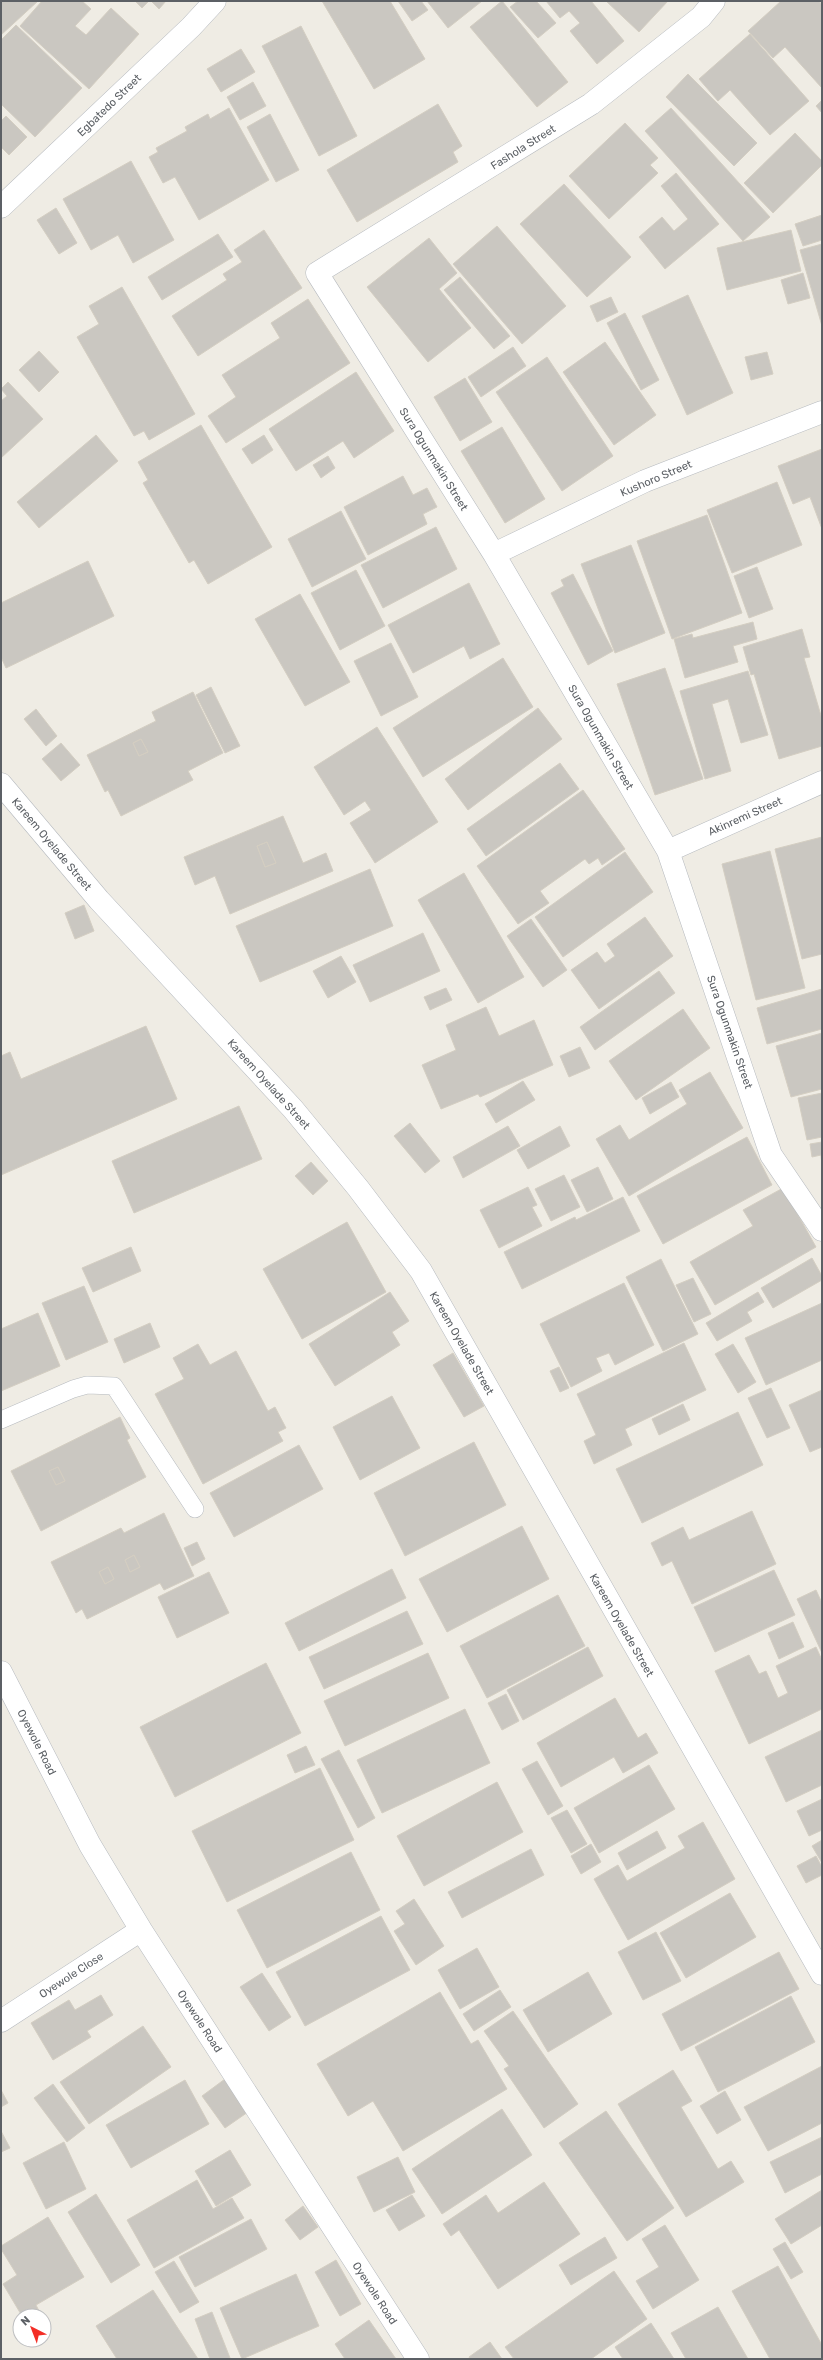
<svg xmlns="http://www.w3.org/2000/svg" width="823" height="2360" font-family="Rubik,sans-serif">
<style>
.building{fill:#cac7c1;stroke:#d4cec2;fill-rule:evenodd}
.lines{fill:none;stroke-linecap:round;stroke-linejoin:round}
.lane-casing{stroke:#b6babf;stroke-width:18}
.street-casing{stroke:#b6babf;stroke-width:23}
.lane{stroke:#fff;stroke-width:17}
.street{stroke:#fff;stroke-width:22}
.labels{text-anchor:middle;stroke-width:3;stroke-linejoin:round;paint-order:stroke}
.street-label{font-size:11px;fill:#5c6065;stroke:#fff}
</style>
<rect width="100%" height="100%" fill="#efece4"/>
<path class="building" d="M 1,1 L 38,1 L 1,35 Z
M 42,1 L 82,1 L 91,9 L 75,26 L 86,35 L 111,8 L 139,34 L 89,89 L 20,26 Z
M 135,1 L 149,1 L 142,8 Z
M 151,1 L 166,1 L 159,9 Z
M 322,1 L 390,1 L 425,59 L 374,89 Z
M 398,1 L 421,1 L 428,10 L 412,21 Z
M 427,1 L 482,1 L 448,28 Z
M 502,1 L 568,82 L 537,107 L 470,27 Z
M 518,1 L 536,1 L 556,23 L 538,38 L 510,7 Z
M 546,1 L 591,1 L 624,41 L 597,64 L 570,31 L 580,23 L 569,11 L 560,18 Z
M 606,1 L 668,1 L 639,32 Z
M 781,1 L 819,1 L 822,5 L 821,87 L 785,47 L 773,58 L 748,31 Z
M 16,25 L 82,88 L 35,137 L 1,104 L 1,40 Z
M 301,26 L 357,136 L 319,156 L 262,46 Z
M 750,34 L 809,101 L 770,135 L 730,90 L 718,101 L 699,79 Z
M 241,49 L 255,72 L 221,92 L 207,69 Z
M 688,74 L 757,143 L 734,166 L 666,97 Z
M 253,82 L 266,106 L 240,120 L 227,97 Z
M 822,100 L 822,113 L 816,106 Z
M 438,104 L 462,146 L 453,152 L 458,162 L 357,222 L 327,170 Z
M 229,108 L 269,180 L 199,220 L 175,177 L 163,183 L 149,157 L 158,152 L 156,148 L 187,131 L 185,127 L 208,114 L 210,119 Z
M 671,108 L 770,217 L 743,241 L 645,131 Z
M 270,114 L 299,170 L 276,182 L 247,127 Z
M 6,116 L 27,137 L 9,155 L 1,147 L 1,121 Z
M 625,123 L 658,158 L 650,165 L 658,173 L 609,219 L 569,176 Z
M 795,133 L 822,161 L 822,165 L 773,213 L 744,183 Z
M 131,161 L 174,240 L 133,263 L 118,235 L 91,250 L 63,199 Z
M 676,173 L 719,224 L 665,269 L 639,237 L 662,217 L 674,231 L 688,219 L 661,186 Z
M 564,184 L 631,257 L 587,297 L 520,224 Z
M 56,208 L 77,243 L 59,254 L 37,220 Z
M 822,215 L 822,240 L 803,246 L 795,224 Z
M 497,226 L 566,306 L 522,344 L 453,264 Z
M 264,230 L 302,288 L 198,356 L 172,316 L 227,280 L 223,274 L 242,262 L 234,250 Z
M 791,230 L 801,271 L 727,290 L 717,248 Z
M 218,234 L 233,257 L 162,300 L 148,277 Z
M 429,238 L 457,273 L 439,289 L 471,328 L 428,362 L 367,287 Z
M 822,244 L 822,326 L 800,250 Z
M 803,273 L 810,298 L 788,304 L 781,280 Z
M 460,277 L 510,336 L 494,349 L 444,290 Z
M 122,287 L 195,414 L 149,440 L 144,431 L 134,436 L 77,337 L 99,324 L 89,306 Z
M 688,295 L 733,393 L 687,415 L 642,316 Z
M 611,297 L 618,312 L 597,322 L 590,306 Z
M 308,299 L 350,363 L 226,443 L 208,416 L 236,397 L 222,375 L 280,338 L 271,323 Z
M 625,313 L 659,380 L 641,390 L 607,323 Z
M 605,342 L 656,415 L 614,445 L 563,372 Z
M 513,347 L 526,366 L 481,397 L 468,377 Z
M 39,351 L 59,372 L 39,392 L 19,370 Z
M 767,352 L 773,374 L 751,380 L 745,357 Z
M 547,357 L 613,456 L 562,491 L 496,392 Z
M 356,372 L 394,431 L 354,458 L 343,441 L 296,471 L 269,429 Z
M 465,378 L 492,422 L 460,441 L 434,397 Z
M 8,382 L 43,419 L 1,458 L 1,401 L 7,396 L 1,389 Z
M 201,425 L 272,547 L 208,584 L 194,560 L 189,563 L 143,483 L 148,480 L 138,462 Z
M 502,427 L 545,499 L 505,523 L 461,451 Z
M 96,435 L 118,461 L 39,528 L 17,502 Z
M 264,435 L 273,450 L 252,464 L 242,449 Z
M 822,449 L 822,529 L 810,497 L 793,504 L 778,466 Z
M 328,456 L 335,468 L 321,478 L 313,465 Z
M 403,476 L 413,495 L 427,488 L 437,507 L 423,514 L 427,524 L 368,555 L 344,507 Z
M 777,482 L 802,545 L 732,573 L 707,510 Z
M 341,511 L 366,559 L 312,587 L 288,539 Z
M 707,515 L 742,613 L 672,639 L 637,541 Z
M 436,527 L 457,569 L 383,608 L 361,565 Z
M 631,545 L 665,633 L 615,653 L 581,564 Z
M 88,561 L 114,616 L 6,668 L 1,657 L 1,603 Z
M 757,567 L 773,609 L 749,618 L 734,576 Z
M 356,570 L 385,626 L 340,650 L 311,593 Z
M 573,574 L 613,651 L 588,665 L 551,593 L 564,586 L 561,580 Z
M 469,583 L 500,644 L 470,659 L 464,646 L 413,673 L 388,625 Z
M 300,594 L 350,682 L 305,706 L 255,619 Z
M 753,622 L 757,639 L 733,646 L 738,662 L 685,678 L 674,639 L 692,634 L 693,638 Z
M 802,629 L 810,657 L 804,658 L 822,719 L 822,746 L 779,759 L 754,674 L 751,675 L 743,647 Z
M 391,643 L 418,697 L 381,716 L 354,661 Z
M 503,658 L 533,707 L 423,777 L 393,728 Z
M 665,668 L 703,779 L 655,795 L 617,684 Z
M 748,671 L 768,735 L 741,743 L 728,699 L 712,704 L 731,771 L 705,779 L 680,691 Z
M 211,687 L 240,746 L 225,753 L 196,695 Z
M 193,692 L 223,753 L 188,771 L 193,780 L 121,816 L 108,790 L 105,792 L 87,755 L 156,721 L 152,712 ZM 141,739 L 148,752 L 139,756 L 133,743 Z
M 538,708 L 562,739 L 468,810 L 445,779 Z
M 36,709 L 57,736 L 46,746 L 24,719 Z
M 377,727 L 438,822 L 375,863 L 350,823 L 371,810 L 365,801 L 344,815 L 314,767 Z
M 141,739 L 148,752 L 139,756 L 133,743 Z
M 61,743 L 80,765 L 61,781 L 42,759 Z
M 560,763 L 579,789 L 486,856 L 467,829 Z
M 583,790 L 625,849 L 602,865 L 598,858 L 589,864 L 585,859 L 540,891 L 549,903 L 518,924 L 477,866 Z
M 283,816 L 303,863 L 326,853 L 333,871 L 230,914 L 215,876 L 195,885 L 184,857 ZM 267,842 L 276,863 L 265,867 L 257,846 Z
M 822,837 L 822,954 L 802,959 L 775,849 Z
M 267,842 L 276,863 L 265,867 L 257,846 Z
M 770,851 L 805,988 L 756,1000 L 722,864 Z
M 625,852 L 653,892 L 563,957 L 535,917 Z
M 370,869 L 393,926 L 260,982 L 236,926 Z
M 464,873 L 524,977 L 478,1003 L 418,900 Z
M 84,905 L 94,931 L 75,939 L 65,913 Z
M 645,917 L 673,956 L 599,1009 L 571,970 L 597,952 L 605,963 L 615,956 L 607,944 Z
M 531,919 L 567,970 L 543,987 L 507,936 Z
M 423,933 L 440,971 L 370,1002 L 353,965 Z
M 341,956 L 356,982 L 328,998 L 313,971 Z
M 659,971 L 675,993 L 595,1050 L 580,1027 Z
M 446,988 L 452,1000 L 430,1010 L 424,997 Z
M 822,989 L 822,1029 L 767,1044 L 757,1008 Z
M 486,1007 L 499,1036 L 534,1020 L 553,1065 L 480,1097 L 478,1094 L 441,1109 L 422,1065 L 456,1050 L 446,1025 Z
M 683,1009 L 710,1048 L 636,1100 L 609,1061 Z
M 146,1026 L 177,1099 L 1,1175 L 1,1056 L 10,1052 L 21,1079 Z
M 822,1033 L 822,1089 L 791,1097 L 776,1046 Z
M 580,1047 L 590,1068 L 569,1077 L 560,1056 Z
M 710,1072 L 743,1128 L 629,1196 L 596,1139 L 620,1125 L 629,1140 L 687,1104 L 679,1090 Z
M 523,1081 L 535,1100 L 496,1123 L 485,1104 Z
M 671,1082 L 679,1097 L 650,1114 L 642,1098 Z
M 822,1093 L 822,1137 L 807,1140 L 798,1098 Z
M 239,1106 L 262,1159 L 134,1213 L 112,1161 Z
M 410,1123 L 440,1161 L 425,1173 L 394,1136 Z
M 508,1126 L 520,1146 L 463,1178 L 453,1157 Z
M 560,1126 L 570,1146 L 528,1169 L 517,1150 Z
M 747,1137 L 772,1185 L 663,1244 L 637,1196 Z
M 822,1142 L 822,1165 L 821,1155 L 812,1157 L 810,1144 Z
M 311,1162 L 328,1181 L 313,1195 L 295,1176 Z
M 598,1167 L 613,1199 L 587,1212 L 571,1180 Z
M 564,1175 L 580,1207 L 551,1221 L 535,1189 Z
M 528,1187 L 537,1205 L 532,1207 L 542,1226 L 499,1248 L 480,1210 Z
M 783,1188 L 816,1247 L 715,1305 L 690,1262 L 753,1226 L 743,1210 Z
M 623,1197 L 640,1231 L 522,1289 L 504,1252 L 575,1217 L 576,1220 Z
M 347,1222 L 386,1292 L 302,1339 L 263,1269 Z
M 131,1247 L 141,1271 L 93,1292 L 82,1268 Z
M 812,1258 L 822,1276 L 822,1280 L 773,1308 L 761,1288 Z
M 661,1259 L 698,1334 L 663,1351 L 626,1277 Z
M 693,1278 L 711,1314 L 694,1322 L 676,1285 Z
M 624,1283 L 654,1345 L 615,1365 L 609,1353 L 596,1358 L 602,1371 L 571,1387 L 540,1324 Z
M 84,1286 L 108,1342 L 66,1360 L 42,1303 Z
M 390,1292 L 409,1321 L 392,1332 L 400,1345 L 335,1386 L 309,1344 Z
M 758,1292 L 764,1302 L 747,1312 L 752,1321 L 717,1341 L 706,1323 Z
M 822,1303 L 822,1360 L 766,1385 L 745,1338 Z
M 38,1313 L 60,1366 L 1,1391 L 1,1329 Z
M 150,1323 L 160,1347 L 124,1363 L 114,1339 Z
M 684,1343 L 706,1390 L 625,1429 L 632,1445 L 594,1464 L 584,1441 L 596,1435 L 577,1394 Z
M 198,1344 L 210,1365 L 236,1351 L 268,1411 L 275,1407 L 286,1428 L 278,1432 L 283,1441 L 203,1484 L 155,1394 L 184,1379 L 173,1358 Z
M 733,1344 L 756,1382 L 738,1393 L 715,1354 Z
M 453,1353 L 484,1406 L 464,1417 L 433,1365 Z
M 559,1367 L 569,1388 L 560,1392 L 550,1371 Z
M 771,1388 L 790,1428 L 767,1438 L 748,1398 Z
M 822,1390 L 822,1447 L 810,1452 L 789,1405 Z
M 392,1396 L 420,1448 L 360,1480 L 333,1427 Z
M 683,1404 L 690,1420 L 659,1435 L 652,1419 Z
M 738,1412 L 763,1465 L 642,1523 L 616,1469 Z
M 120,1417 L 130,1438 L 127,1440 L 146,1477 L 41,1531 L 11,1471 ZM 58,1467 L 65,1481 L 56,1485 L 49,1471 Z
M 474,1442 L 506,1505 L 405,1556 L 374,1493 Z
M 299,1445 L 323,1489 L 234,1537 L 210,1493 Z
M 58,1467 L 65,1481 L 56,1485 L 49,1471 Z
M 752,1511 L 776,1564 L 692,1604 L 672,1561 L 662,1566 L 651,1543 L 683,1527 L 689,1540 Z
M 164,1513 L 194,1576 L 164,1590 L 160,1583 L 87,1619 L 82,1609 L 76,1613 L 51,1562 L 121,1528 L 124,1533 ZM 134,1555 L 140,1567 L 130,1572 L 125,1560 ZM 108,1567 L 114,1579 L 105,1584 L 99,1572 Z
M 522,1526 L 549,1579 L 447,1632 L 419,1579 Z
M 197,1542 L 205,1559 L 192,1566 L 184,1548 Z
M 134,1555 L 140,1567 L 130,1572 L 125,1560 Z
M 108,1567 L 114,1579 L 105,1584 L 99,1572 Z
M 392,1569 L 406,1598 L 299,1651 L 285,1623 Z
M 774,1570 L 795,1615 L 715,1652 L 694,1607 Z
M 209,1572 L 229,1613 L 177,1638 L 158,1597 Z
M 816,1590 L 822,1603 L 822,1653 L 797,1599 Z
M 558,1595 L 585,1646 L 487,1698 L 460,1646 Z
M 407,1611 L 423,1644 L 324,1689 L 309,1657 Z
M 793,1622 L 804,1647 L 779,1659 L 768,1633 Z
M 588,1647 L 603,1676 L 523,1720 L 507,1690 Z
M 816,1647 L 822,1660 L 822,1709 L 749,1744 L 715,1671 L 749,1655 L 759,1674 L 766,1671 L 778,1698 L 788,1693 L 776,1666 Z
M 428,1653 L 449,1698 L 345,1746 L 324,1701 Z
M 266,1663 L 301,1733 L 175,1797 L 140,1727 Z
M 506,1694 L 519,1721 L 502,1730 L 488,1703 Z
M 615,1698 L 638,1738 L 646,1733 L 658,1753 L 623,1773 L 614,1757 L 561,1787 L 537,1743 Z
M 465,1709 L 490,1763 L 382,1813 L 357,1760 Z
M 822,1730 L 822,1785 L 786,1802 L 765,1757 Z
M 306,1746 L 315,1765 L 295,1773 L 287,1755 Z
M 339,1750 L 375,1818 L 358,1828 L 321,1759 Z
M 537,1761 L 563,1806 L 548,1815 L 522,1769 Z
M 649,1765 L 675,1809 L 599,1853 L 574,1808 Z
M 320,1768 L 354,1840 L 227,1902 L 192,1831 Z
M 497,1782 L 523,1832 L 424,1886 L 397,1836 Z
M 822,1799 L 822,1830 L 809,1836 L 797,1811 Z
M 567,1810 L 587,1844 L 571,1853 L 551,1818 Z
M 703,1822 L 735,1879 L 628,1940 L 594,1879 L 618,1865 L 627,1881 L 685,1848 L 678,1836 Z
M 657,1831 L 666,1848 L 627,1870 L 618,1853 Z
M 822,1840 L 822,1863 L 812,1846 Z
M 591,1844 L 601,1862 L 581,1874 L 571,1856 Z
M 531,1849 L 544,1875 L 462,1918 L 448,1892 Z
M 351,1852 L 380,1910 L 267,1968 L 237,1910 Z
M 816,1856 L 822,1867 L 822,1875 L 806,1883 L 797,1866 Z
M 730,1893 L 756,1937 L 686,1978 L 660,1933 Z
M 414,1899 L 444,1946 L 416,1965 L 394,1931 L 405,1924 L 396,1911 Z
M 381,1916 L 410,1970 L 305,2026 L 276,1972 Z
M 656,1932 L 681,1981 L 643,2000 L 618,1952 Z
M 477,1948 L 499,1987 L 460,2009 L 438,1970 Z
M 779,1952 L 799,1989 L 681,2051 L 662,2014 Z
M 588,1972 L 612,2014 L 548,2052 L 523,2010 Z
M 262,1973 L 291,2017 L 269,2031 L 240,1987 Z
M 500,1990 L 511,2007 L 474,2031 L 463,2014 Z
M 440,1992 L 471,2044 L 478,2040 L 507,2089 L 403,2151 L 373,2101 L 348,2116 L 317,2064 Z
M 101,1995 L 113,2015 L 87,2031 L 91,2037 L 53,2060 L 31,2023 L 69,2000 L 75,2010 Z
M 791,1996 L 815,2042 L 718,2092 L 695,2047 Z
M 513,2011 L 578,2104 L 544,2128 L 504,2069 L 509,2066 L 484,2031 Z
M 143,2026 L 171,2067 L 89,2124 L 60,2082 Z
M 822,2066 L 822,2123 L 768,2151 L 744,2107 Z
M 673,2070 L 692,2101 L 681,2107 L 718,2169 L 731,2161 L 744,2182 L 686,2217 L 618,2104 Z
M 225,2079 L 248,2112 L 225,2128 L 202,2096 Z
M 185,2080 L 209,2124 L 131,2168 L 106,2125 Z
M 53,2084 L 85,2128 L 67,2142 L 34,2098 Z
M 1,2090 L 8,2103 L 1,2107 Z
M 725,2091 L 741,2120 L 717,2134 L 700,2106 Z
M 502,2109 L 532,2155 L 442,2214 L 412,2169 Z
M 606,2111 L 674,2208 L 627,2241 L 559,2143 Z
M 1,2131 L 10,2148 L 1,2152 Z
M 822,2137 L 822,2174 L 785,2193 L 770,2162 Z
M 64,2142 L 86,2189 L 46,2209 L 23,2163 Z
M 230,2150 L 251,2185 L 216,2206 L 195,2171 Z
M 398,2157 L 415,2192 L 374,2212 L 357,2177 Z
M 197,2180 L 213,2209 L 232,2198 L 244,2218 L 154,2268 L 127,2220 Z
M 544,2182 L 580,2234 L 498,2289 L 459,2230 L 451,2236 L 443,2224 L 486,2195 L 498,2213 Z
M 822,2190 L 822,2225 L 791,2244 L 775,2219 Z
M 96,2194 L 140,2265 L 111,2283 L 68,2212 Z
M 412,2195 L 425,2216 L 399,2231 L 386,2210 Z
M 303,2206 L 318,2227 L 300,2240 L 285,2220 Z
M 48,2217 L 84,2277 L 36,2305 L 41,2315 L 22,2316 L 3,2284 L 17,2275 L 1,2249 L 1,2246 Z
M 251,2219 L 267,2249 L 195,2287 L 179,2257 Z
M 665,2225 L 699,2280 L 653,2309 L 636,2281 L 659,2267 L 642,2239 Z
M 605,2237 L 617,2258 L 571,2285 L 559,2265 Z
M 785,2242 L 803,2272 L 791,2279 L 773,2249 Z
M 336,2260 L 361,2304 L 340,2316 L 315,2272 Z
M 174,2261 L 199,2302 L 180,2313 L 155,2272 Z
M 778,2266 L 822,2345 L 822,2359 L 770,2359 L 732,2291 Z
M 614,2271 L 647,2319 L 591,2359 L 514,2359 L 505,2347 Z
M 296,2274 L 319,2326 L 242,2359 L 220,2308 Z
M 153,2290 L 198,2359 L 117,2359 L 96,2326 Z
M 718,2307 L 748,2359 L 686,2359 L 671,2333 Z
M 212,2312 L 230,2358 L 228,2359 L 210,2359 L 195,2319 Z
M 369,2320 L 396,2359 L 345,2359 L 335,2344 Z
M 651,2323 L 674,2359 L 623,2359 L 615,2347 Z
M 490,2342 L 502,2359 L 470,2359 L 469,2357 Z"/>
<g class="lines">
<defs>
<path id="lane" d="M 1,1420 L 73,1389 L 87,1385 L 114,1386 L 195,1509"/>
<path id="street" d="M 714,1 L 701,17 L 591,104 L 317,273 L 494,554 L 668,851 L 771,1155 L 822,1230
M 1,207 L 191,27 L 215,1
M 494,554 L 645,481 L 822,412
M 1,784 L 99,900 L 293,1109 L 358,1188 L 421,1271 L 822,1974
M 668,851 L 822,782
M 1,1672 L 90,1845 L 141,1930 L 418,2359
M 1,2021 L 141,1930"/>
</defs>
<use href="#lane" class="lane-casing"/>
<use href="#street" class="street-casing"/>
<use href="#lane" class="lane"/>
<use href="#street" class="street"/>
</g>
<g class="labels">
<g class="street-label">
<text transform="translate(109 105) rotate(-44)" y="4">Egbatedo Street</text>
<text transform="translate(523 147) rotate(-32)" y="4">Fashola Street</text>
<text transform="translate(434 459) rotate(58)" y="4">Sura Ogunmakin Street</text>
<text transform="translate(656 478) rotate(-23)" y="4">Kushoro Street</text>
<text transform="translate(601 737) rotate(60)" y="4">Sura Ogunmakin Street</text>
<text transform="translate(745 816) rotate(-24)" y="4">Akinremi Street</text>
<text transform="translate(52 844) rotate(50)" y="4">Kareem Oyelade Street</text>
<text transform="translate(730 1032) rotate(71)" y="4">Sura Ogunmakin Street</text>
<text transform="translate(269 1084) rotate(48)" y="4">Kareem Oyelade Street</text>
<text transform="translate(462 1343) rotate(60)" y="4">Kareem Oyelade Street</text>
<text transform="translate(622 1625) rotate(60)" y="4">Kareem Oyelade Street</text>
<text transform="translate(37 1742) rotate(63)" y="4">Oyewole Road</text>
<text transform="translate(71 1975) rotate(-33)" y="4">Oyewole Close</text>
<text transform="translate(200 2021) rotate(57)" y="4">Oyewole Road</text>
<text transform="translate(375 2293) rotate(57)" y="4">Oyewole Road</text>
</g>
</g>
<rect width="823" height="2360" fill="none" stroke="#5c6065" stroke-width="4"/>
<g transform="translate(32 2328) rotate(318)"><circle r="19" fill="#ffffff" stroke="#bebfc1"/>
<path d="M0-3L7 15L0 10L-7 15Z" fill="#f32e26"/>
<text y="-6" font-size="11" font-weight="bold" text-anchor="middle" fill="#5c6065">N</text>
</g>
</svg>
